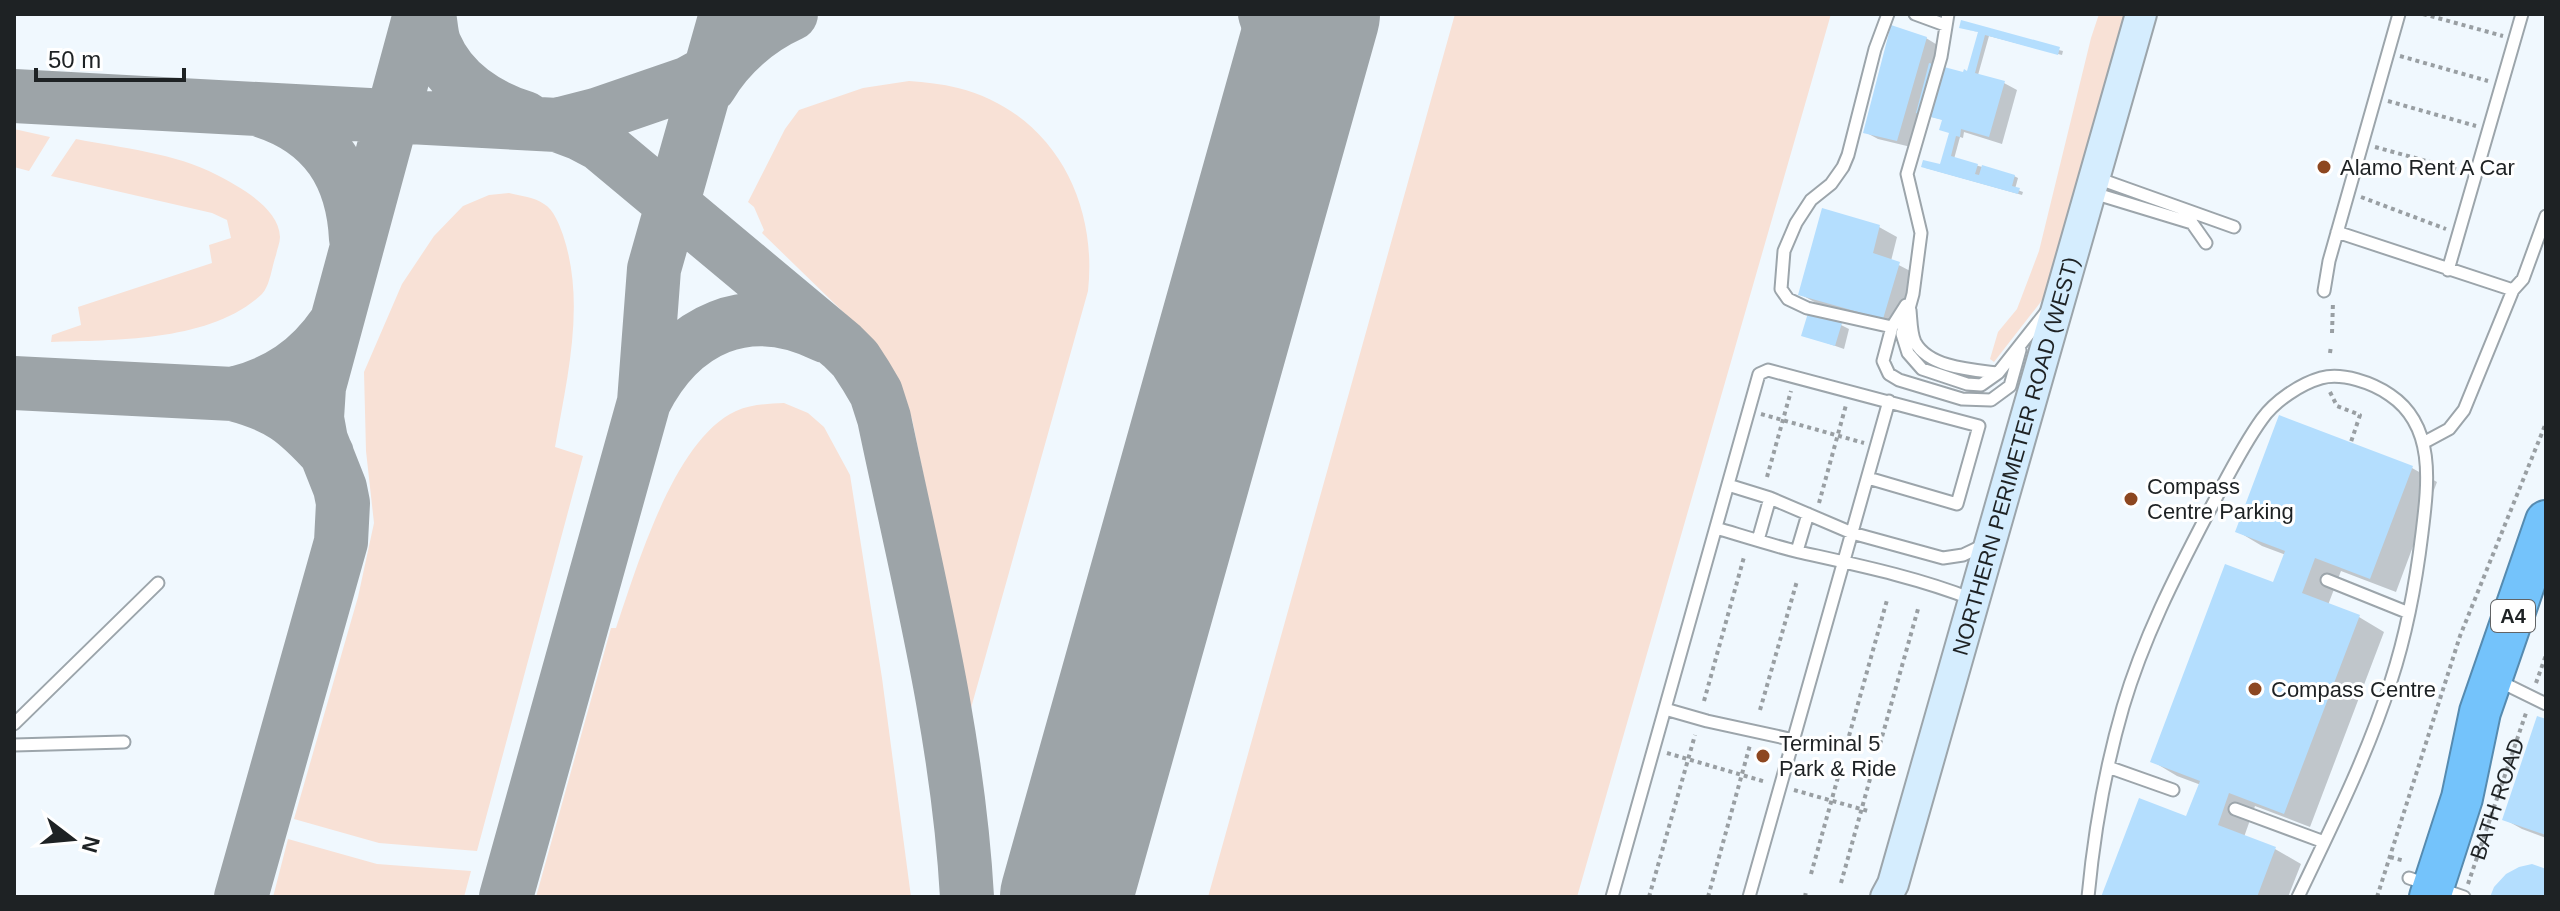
<svg xmlns="http://www.w3.org/2000/svg" width="2560" height="911" font-family="Helvetica,sans-serif">
<style>
.green{fill:#f8e1d6}
.shadow{fill:#0003}
.lines{fill:none;stroke-linecap:round;stroke-linejoin:round}
.taxiway{stroke:#9da4a8;stroke-width:54}
.runway{stroke:#9da4a8;stroke-width:132}
.building{fill:#b4defe}
.lane-casing{stroke:#9ca5ab;stroke-width:15}
.secondary-casing{stroke:#9ca5ab;stroke-width:34}
.highway-casing{stroke:#568bb0;stroke-width:44}
.path{stroke:#999fa3;stroke-width:4;stroke-dasharray:4 4;stroke-linecap:butt}
.lane{stroke:#fff;stroke-width:11}
.secondary{stroke:#d5edfe;stroke-width:30}
.highway{stroke:#74c3fb;stroke-width:40}
.poi-dot{fill:#8d4720;stroke:#fff;stroke-width:3}
.labels{text-anchor:middle;stroke-width:6;stroke-linejoin:round;paint-order:stroke}
.shield{fill:#fff;stroke:#626466;stroke-width:2}
.shield-label{font-size:20px;font-weight:bold;fill:#1e2224}
.poi-label{font-size:22px;fill:#1e2224;stroke:#fff;text-anchor:start}
.street-label{font-size:22px;fill:#1e2224;stroke:#fff}
</style>
<rect width="100%" height="100%" fill="#f0f8fe"/>
<path class="green" d="M 1455,14 L 1831,14 L 1577,897 L 1208,897 Z
M 2099,14 L 2124,14 L 2043,299 L 1994,362 L 1990,359 L 1998,332 L 2017,309 L 2039,251 L 2091,38 Z
M 909,81 C 925,82 942,84 958,88 C 1052,112 1098,200 1088,291 L 971,708 L 912,419 L 892,369 L 872,340 L 762,233 L 764,230 L 754,207 L 748,202 L 785,129 L 799,110 L 863,88 Z
M 14,129 L 50,137 L 29,171 L 14,167 Z
M 76,139 C 122,148 175,153 217,175 C 240,187 279,208 280,237 C 280,243 277,249 276,255 C 272,266 270,286 262,294 C 212,342 115,340 51,342 L 52,335 L 81,325 L 78,307 L 212,263 L 209,245 L 231,238 L 227,220 L 212,213 L 51,176 Z
M 509,193 C 520,196 535,197 544,204 C 554,210 559,224 563,235 C 586,303 567,378 555,447 L 583,456 L 477,851 L 379,843 L 294,819 L 358,597 L 374,523 L 366,451 L 364,372 L 402,284 L 434,236 L 463,206 L 489,195 Z
M 784,403 L 808,413 L 824,427 L 850,475 L 882,678 L 911,897 L 536,897 L 611,628 L 616,628 C 637,567 674,439 736,411 C 751,404 767,404 784,403 Z
M 288,839 L 377,864 L 471,871 L 464,897 L 273,897 Z"/>
<path class="shadow" d="M 1965,29 L 2063,51 L 2062,55 L 1989,36 L 1978,75 L 2004,83 L 2017,90 L 2002,144 L 1964,132 L 1963,138 L 1960,137 L 1954,159 L 2014,176 L 2018,178 L 2015,189 L 2023,192 L 2022,195 L 1926,168 L 1942,167 L 1951,133 L 1944,120 L 1920,114 L 1911,147 L 1878,139 L 1865,132 L 1926,38 L 1939,46 L 1934,66 L 1962,74 L 1969,73 L 1980,32 Z
M 1879,227 L 1897,237 L 1891,261 L 1916,274 L 1901,327 L 1818,304 L 1800,294 Z
M 1841,325 L 1849,329 L 1844,349 L 1804,335 Z
M 2412,468 L 2437,482 L 2396,592 L 2341,571 L 2328,605 L 2359,617 L 2384,632 L 2310,827 L 2255,806 L 2244,837 L 2275,849 L 2301,864 L 2288,897 L 2103,897 L 2188,818 L 2201,785 L 2177,776 L 2152,761 L 2274,585 L 2286,555 L 2262,546 L 2237,531 Z
M 2546,721 L 2546,838 L 2522,829 L 2504,819 Z"/>
<g class="lines">
<path class="taxiway" d="M 429,14 C 431,24 431,36 435,45 C 451,83 487,106 525,118
M 1265,14 L 1279,55 L 1284,123
M 710,86 C 728,55 758,29 791,14
M 14,96 L 557,125 L 596,115 L 689,83 L 727,62
M 263,111 C 325,131 353,176 356,239
M 557,125 L 581,134 L 600,144 L 842,346 L 855,359 L 866,376 L 876,393 L 884,418 C 917,576 958,734 967,897
M 14,383 L 233,394
M 644,402 C 681,329 748,297 825,336
M 327,454 C 296,420 279,406 233,394 C 277,383 309,362 335,324
M 241,897 L 341,542 L 343,503 L 340,488 L 321,440 L 317,418 L 319,387 L 420,14
M 506,897 L 644,402 L 654,269 L 726,14"/>
<path class="runway" d="M 1066,897 L 1314,14"/>
</g>
<path class="building" d="M 1961,20 L 2060,47 L 2058,55 L 1985,35 L 1975,73 L 2005,81 L 1989,137 L 1961,129 L 1960,137 L 1956,136 L 1951,156 L 1978,164 L 1975,174 L 1979,175 L 1982,165 L 2015,175 L 2012,186 L 2020,188 L 2018,194 L 1921,167 L 1923,160 L 1940,164 L 1949,133 L 1939,130 L 1942,120 L 1916,113 L 1929,63 L 1963,72 L 1964,69 L 1967,71 L 1978,32 L 1959,28 Z
M 1891,25 L 1927,37 L 1897,141 L 1863,133 Z
M 1822,208 L 1880,225 L 1873,253 L 1900,262 L 1883,319 L 1798,295 Z
M 1808,313 L 1842,323 L 1835,346 L 1801,336 Z
M 2279,415 L 2413,466 L 2370,579 L 2315,558 L 2302,593 L 2360,615 L 2284,814 L 2229,793 L 2218,825 L 2276,847 L 2257,897 L 2101,897 L 2139,798 L 2186,816 L 2200,781 L 2150,762 L 2225,564 L 2273,582 L 2285,551 L 2235,532 Z
M 2537,716 L 2546,719 L 2546,835 L 2502,820 Z
M 2532,864 L 2546,869 L 2546,897 L 2490,897 L 2494,887 L 2506,874 L 2519,867 Z"/>
<g class="lines">
<defs>
<path id="lane" d="M 1888,14 L 1875,49 L 1848,155 L 1843,167 L 1831,184 L 1811,200 L 1796,223 L 1784,251 L 1781,289 L 1788,299 L 1807,308 L 1892,327
M 1915,14 L 1945,25
M 1948,14 L 1941,57 L 1907,174 L 1921,233 L 1913,294 L 1902,334 L 1908,353 L 1922,369 L 1967,384 L 1981,385 L 1998,373 L 2047,311
M 2094,177 L 2234,227
M 2090,192 L 2192,223 L 2206,243
M 2337,232 L 2513,290
M 2448,270 L 2522,14
M 2324,291 L 2329,261 L 2399,14
M 1906,305 L 1892,327 L 1883,361 L 1889,374 L 1899,380 L 1962,399 L 1991,400 L 2010,386 L 2020,350
M 1910,310 C 1911,320 1911,334 1915,342 C 1929,368 1973,370 1998,373
M 2423,443 L 2449,429 L 2464,410 L 2513,290 L 2523,279 L 2546,216
M 1728,485 L 1770,498 L 1852,533 L 1943,558 L 1963,555 L 1984,545
M 1716,528 C 1743,536 1771,545 1799,552 C 1857,565 1916,577 1972,599
M 1758,540 L 1770,498
M 1797,551 L 1808,514
M 2327,580 L 2409,613
M 2499,681 L 2546,704
M 1665,709 L 1707,721 L 1794,740
M 14,724 L 158,583
M 14,745 L 124,742
M 2108,767 L 2173,790
M 2235,809 L 2324,842
M 2409,878 L 2464,897
M 1612,897 L 1759,374 L 1768,370 L 1979,426 L 1957,504 L 1868,478
M 1749,897 L 1889,401
M 2088,897 C 2094,833 2105,769 2123,707 C 2143,639 2175,576 2208,513 C 2225,482 2241,448 2262,419 C 2275,401 2300,384 2321,378 C 2342,372 2373,383 2390,395 C 2436,426 2428,484 2422,533 C 2416,583 2407,632 2391,681 C 2367,756 2332,826 2298,897"/>
<g id="secondary">
<path id="s2" d="M 1886,897 L 1893,884 C 1978,594 2057,303 2141,14"/>
</g>
<path id="highway" d="M 2430,897 L 2462,798 L 2480,712 L 2546,521"/>
</defs>
<use href="#lane" class="lane-casing"/>
<use href="#secondary" class="secondary-casing"/>
<use href="#highway" class="highway-casing"/>
<g class="path">
<path d="M 2423,14 L 2503,36"/>
<path d="M 2400,56 L 2488,81"/>
<path d="M 2388,101 L 2476,126"/>
<path d="M 2375,147 L 2463,171"/>
<path d="M 2361,197 L 2446,229"/>
<path d="M 2332,333 L 2333,302"/>
<path d="M 2330,353 L 2331,346"/>
<path d="M 2330,392 L 2337,406 L 2360,415 L 2351,442"/>
<path d="M 1761,414 L 1864,443"/>
<path d="M 1767,477 L 1791,391"/>
<path d="M 1819,503 L 1846,405"/>
<path d="M 2536,683 L 2546,655"/>
<path d="M 1704,701 L 1744,557"/>
<path d="M 1760,710 L 1797,581"/>
<path d="M 1849,736 L 1887,600"/>
<path d="M 1880,744 L 1918,609"/>
<path d="M 1667,753 L 1766,782"/>
<path d="M 1794,790 L 1868,811"/>
<path d="M 2390,857 L 2405,861"/>
<path d="M 1811,874 L 1840,770"/>
<path d="M 1841,883 L 1870,779"/>
<path id="s1" d="M 2468,884 L 2527,710"/>
<path d="M 1649,897 L 1695,735"/>
<path d="M 1708,897 L 1750,745"/>
<path d="M 1805,897 L 1806,891"/>
<path d="M 2377,897 L 2460,636 L 2546,423"/>
</g>
<use href="#lane" class="lane"/>
<use href="#secondary" class="secondary"/>
<use href="#highway" class="highway"/>
</g>
<g class="poi-dot">
<circle cx="2324" cy="167" r="8"/>
<circle cx="2131" cy="499" r="8"/>
<circle cx="2255" cy="689" r="8"/>
<circle cx="1763" cy="756" r="8"/>
</g>
<g class="labels">
<rect class="shield" x="2491" y="600" width="44" height="32" rx="6"/>
<g class="shield-label">
<text x="2513" y="623">A4</text>
</g>
<g class="poi-label">
<text x="2340" y="175">Alamo Rent A Car</text>
<text x="2147" y="494">Compass<tspan x="2147" dy="25">Centre Parking</tspan></text>
<text x="2271" y="697">Compass Centre</text>
<text x="1779" y="751">Terminal 5<tspan x="1779" dy="25">Park &amp; Ride</tspan></text>
</g>
<g class="street-label">
<text dy="8" stroke="none"><textPath href="#s2" startOffset="460">NORTHERN PERIMETER ROAD (WEST)</textPath></text>
<text dy="8" stroke="none"><textPath href="#s1" startOffset="90">BATH ROAD</textPath></text>
</g>
</g>
<rect width="2560" height="911" fill="none" stroke="#1e2224" stroke-width="32"/>
<g transform="translate(72 839) rotate(106)" stroke="#ffffff" stroke-width="6" paint-order="stroke">
<path d="M0-6L14 30L0 20L-14 30Z" fill="#1e2224"/>
<text y="-12" font-size="22" font-weight="bold" text-anchor="middle" fill="#1e2224">N</text>
</g>
<path d="M36 68v12h148v-12" fill="none" stroke="#1e2224" stroke-width="4"/>
<text x="48" y="68" font-size="24" fill="#1e2224" stroke="#ffffff" stroke-width="6" paint-order="stroke">50 m</text>
</svg>
